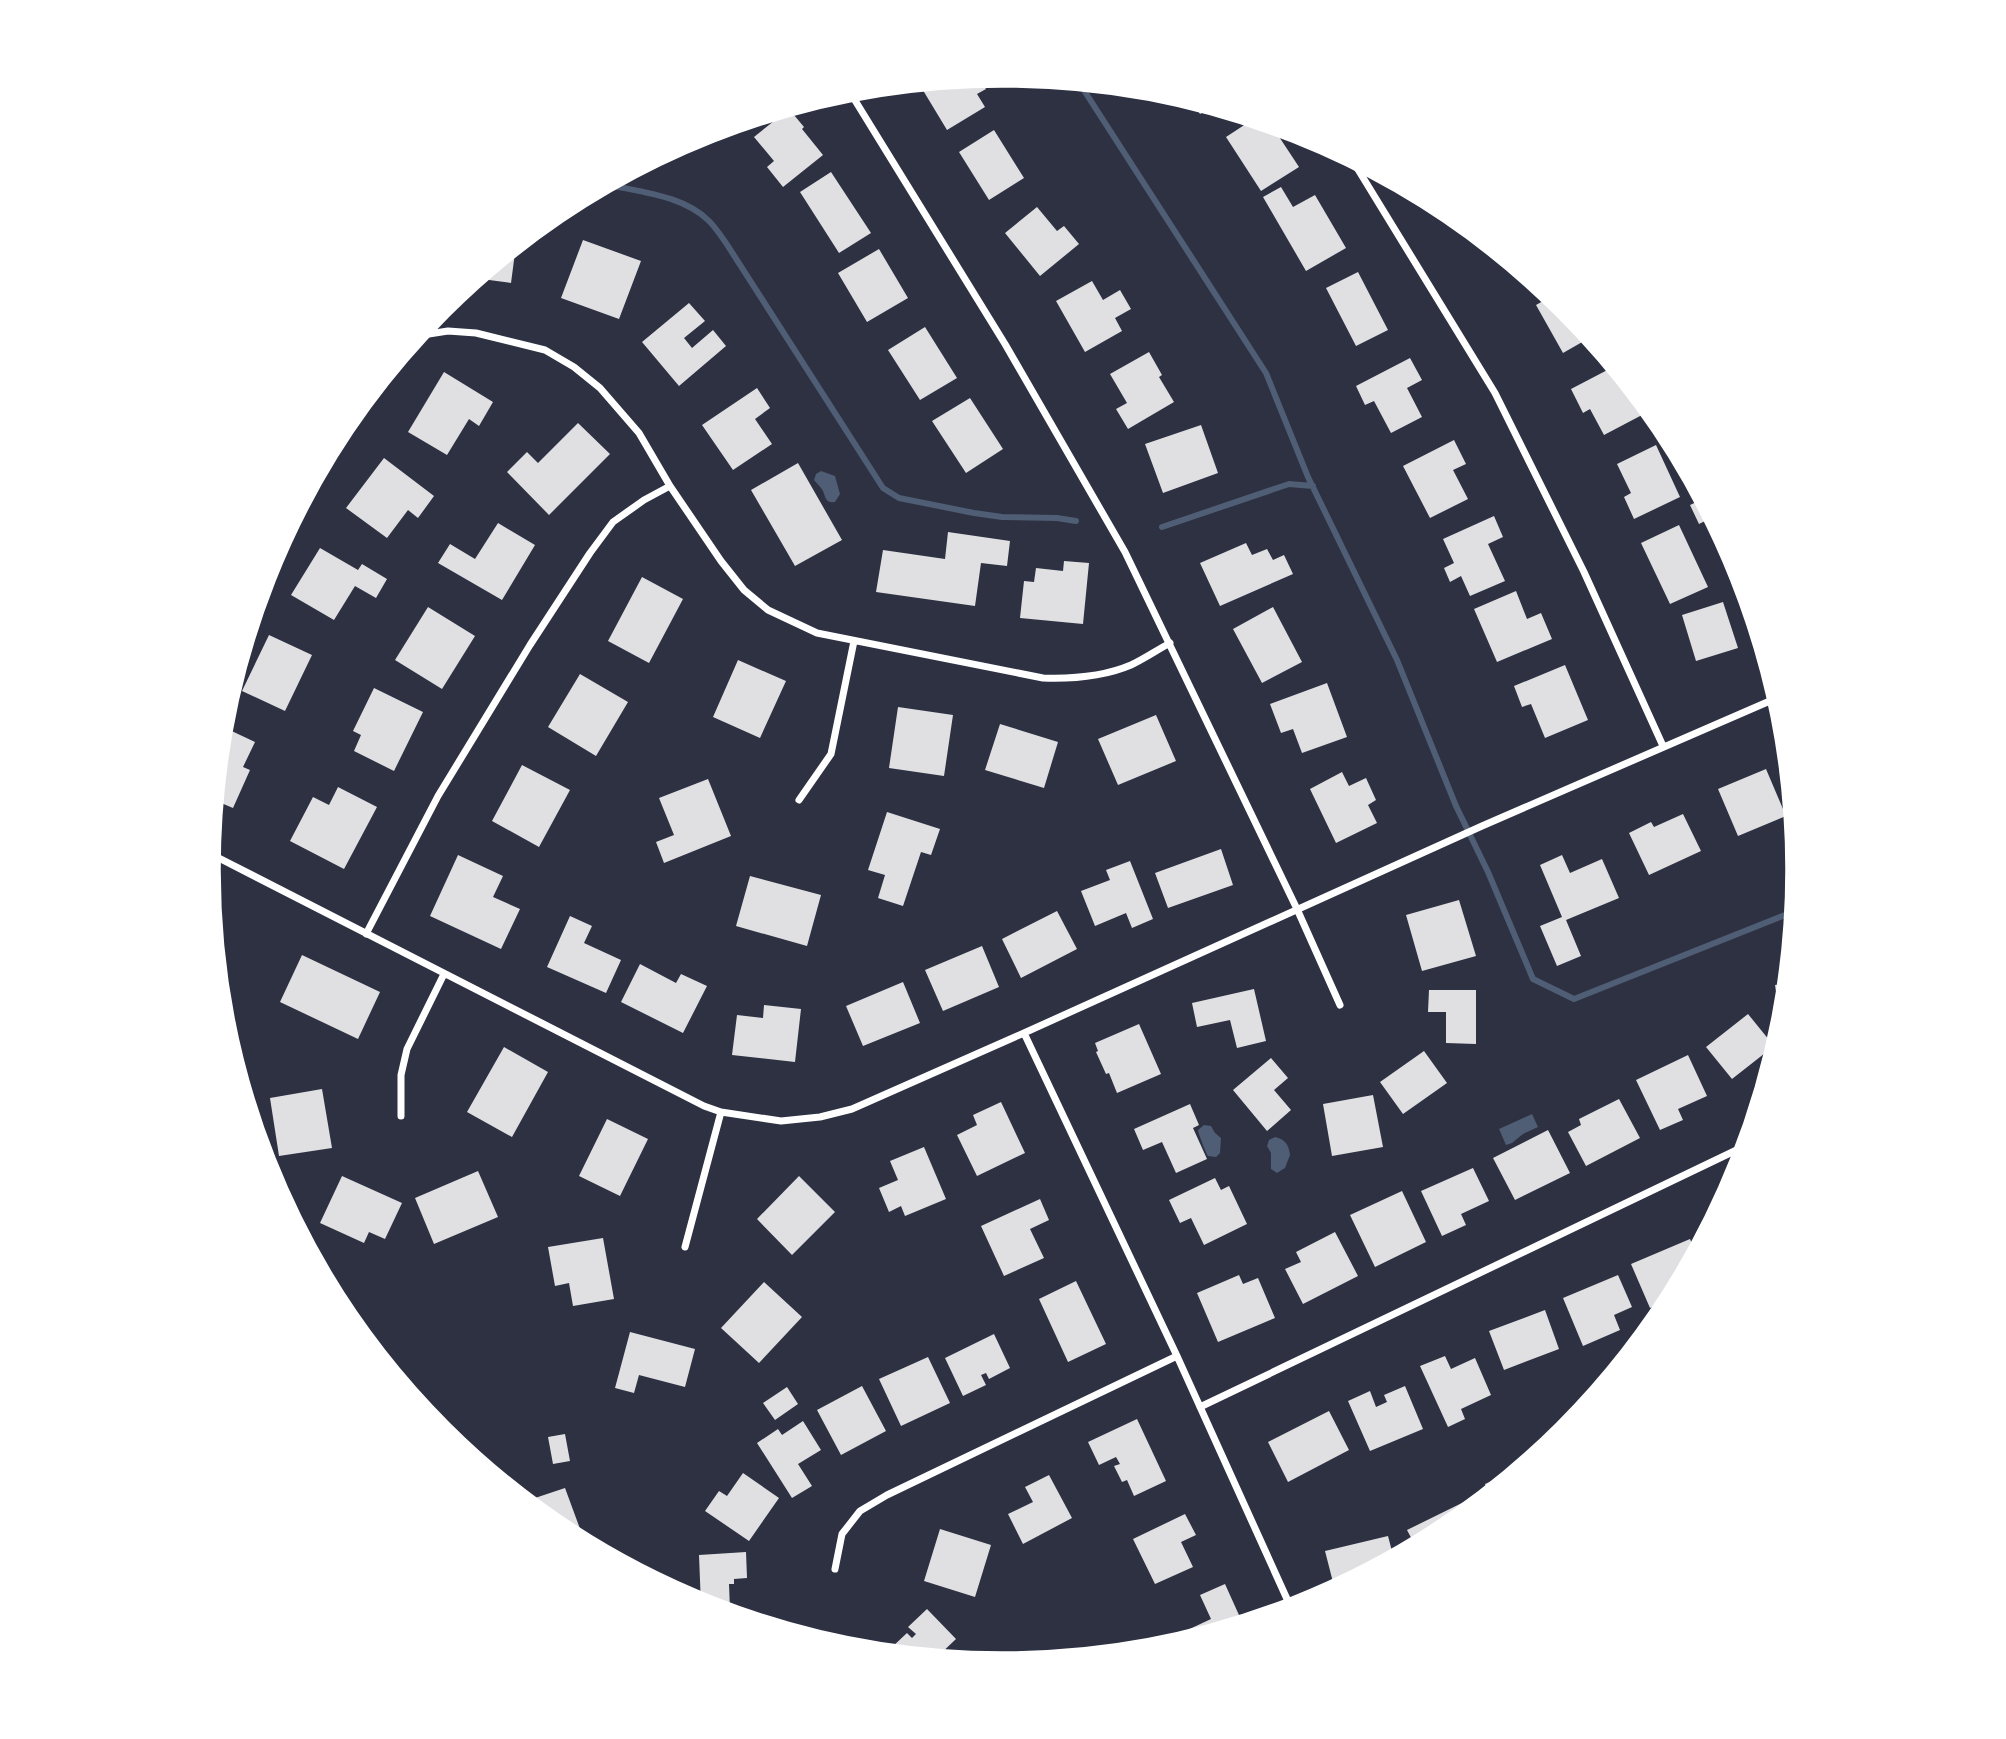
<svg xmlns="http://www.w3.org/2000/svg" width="2006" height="1739" font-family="'PT Serif',serif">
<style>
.water{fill:#4f5d75}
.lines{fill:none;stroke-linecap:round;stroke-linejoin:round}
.stream{stroke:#4f5d75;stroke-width:6}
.building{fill:#e0e0e3}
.minor{stroke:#fff;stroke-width:7}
.rim{fill:none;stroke:#fff;stroke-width:3.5}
</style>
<rect width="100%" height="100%" fill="#2d3142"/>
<path class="water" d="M 821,471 L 835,476 L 840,494 L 835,502 C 826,503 826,499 823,491 C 821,487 817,484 814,480 L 816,474 Z
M 1532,1114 L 1538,1127 L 1523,1134 L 1512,1143 L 1506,1145 L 1499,1129 Z
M 1204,1125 L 1211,1126 L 1215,1133 L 1221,1138 L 1220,1153 L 1216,1157 L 1208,1156 C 1206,1153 1198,1133 1198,1130 Z
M 1275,1137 C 1285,1139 1289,1145 1290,1155 L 1285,1168 L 1277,1173 L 1271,1169 L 1271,1153 L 1267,1146 L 1269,1140 Z"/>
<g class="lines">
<path class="stream" d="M 1078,81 L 1266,373 L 1308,477 L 1397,660 L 1456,806 L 1488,872 L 1533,979 L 1574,999 L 1795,911
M 605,184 C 639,192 683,195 709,221 C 716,228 721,236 726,243 L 883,488 L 899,498 L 974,513 L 1002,517 L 1057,518 L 1076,521
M 1162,527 L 1289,484 L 1313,486"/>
</g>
<path class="building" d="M 979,76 L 986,89 L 977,94 L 985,107 L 947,130 L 918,82 Z
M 1191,99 L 1214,106 L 1200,114 Z
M 789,109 L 804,127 L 802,129 L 823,155 L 783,187 L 767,167 L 774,161 L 754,137 Z
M 1255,118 L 1270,123 L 1299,167 L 1261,191 L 1226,137 Z
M 994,130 L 1024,178 L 989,200 L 959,152 Z
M 831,172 L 871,233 L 839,253 L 800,192 Z
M 1281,187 L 1293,207 L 1315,195 L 1346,248 L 1306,271 L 1263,197 Z
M 1037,207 L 1057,231 L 1064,226 L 1079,244 L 1040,276 L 1005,233 Z
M 583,240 L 641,261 L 619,319 L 561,298 Z
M 516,245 L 511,283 L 474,278 Z
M 879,249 L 908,298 L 867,322 L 838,273 Z
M 1501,253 L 1522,271 L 1513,276 Z
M 1358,272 L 1388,330 L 1356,346 L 1326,288 Z
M 1092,281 L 1103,300 L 1120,290 L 1131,309 L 1115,318 L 1122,331 L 1085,352 L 1056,301 Z
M 1552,296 L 1566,307 L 1591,337 L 1563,353 L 1536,305 Z
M 689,303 L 705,321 L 684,338 L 692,348 L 713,330 L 726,346 L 679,386 L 642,342 Z
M 925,327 L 957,378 L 920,400 L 888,350 Z
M 1149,352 L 1162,375 L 1159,377 L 1174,402 L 1128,429 L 1116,409 L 1127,403 L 1110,374 Z
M 1410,358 L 1422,380 L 1407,388 L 1422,417 L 1391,433 L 1374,401 L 1365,405 L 1356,386 Z
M 1615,366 L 1642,415 L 1604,435 L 1590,409 L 1583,413 L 1571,389 Z
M 444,372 L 493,402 L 479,426 L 469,419 L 447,455 L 408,432 Z
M 757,388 L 770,408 L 755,419 L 772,444 L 733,470 L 702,425 Z
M 970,398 L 1003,449 L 966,473 L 932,421 Z
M 578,423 L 610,454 L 549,515 L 507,472 L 527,452 L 538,463 Z
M 1201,425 L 1218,473 L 1163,493 L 1145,444 Z
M 1454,440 L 1466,464 L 1453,470 L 1468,499 L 1430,518 L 1403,466 Z
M 1656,445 L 1680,497 L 1634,519 L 1624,497 L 1631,493 L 1617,464 Z
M 384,458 L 434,496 L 418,518 L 408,510 L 387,538 L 346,508 Z
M 798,463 L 842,540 L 795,566 L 751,490 Z
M 1703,499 L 1713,517 L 1699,524 L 1690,505 Z
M 1494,516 L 1503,537 L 1488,544 L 1505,581 L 1470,596 L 1461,576 L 1450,582 L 1444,568 L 1454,563 L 1443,539 Z
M 498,523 L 535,545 L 502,600 L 438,563 L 450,544 L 475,559 Z
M 1679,525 L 1708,587 L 1670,604 L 1641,543 Z
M 948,532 L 1010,541 L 1007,566 L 981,563 L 975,606 L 876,592 L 883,550 L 945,559 Z
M 1246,543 L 1252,555 L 1267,549 L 1273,560 L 1284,555 L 1293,574 L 1220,606 L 1200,563 Z
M 320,548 L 358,570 L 362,564 L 387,579 L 376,598 L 355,586 L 334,620 L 291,595 Z
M 1064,561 L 1089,563 L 1083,624 L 1020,618 L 1024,581 L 1034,582 L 1036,568 L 1063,571 Z
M 642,577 L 683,599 L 649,663 L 608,641 Z
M 1516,591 L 1527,619 L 1541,613 L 1552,639 L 1497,662 L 1474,609 Z
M 1723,602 L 1738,648 L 1696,661 L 1682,615 Z
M 428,607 L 475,636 L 442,689 L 395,660 Z
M 1273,607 L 1302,662 L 1262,683 L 1233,629 Z
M 269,635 L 312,655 L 285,711 L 242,691 Z
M 738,660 L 786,681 L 760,738 L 713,717 Z
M 1565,665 L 1588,720 L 1545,738 L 1531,704 L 1522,707 L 1514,686 Z
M 580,674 L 628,702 L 596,756 L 548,727 Z
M 1327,683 L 1347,737 L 1302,753 L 1293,729 L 1281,733 L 1270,704 Z
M 374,688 L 423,712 L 394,771 L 354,751 L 361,735 L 353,731 Z
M 898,707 L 953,715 L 944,776 L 889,768 Z
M 1156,715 L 1176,761 L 1118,785 L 1098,739 Z
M 1000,724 L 1058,742 L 1044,788 L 985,770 Z
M 221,726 L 255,742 L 243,767 L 250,770 L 233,808 L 214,800 Z
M 522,765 L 570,790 L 539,847 L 492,821 Z
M 1766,769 L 1786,816 L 1738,836 L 1718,789 Z
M 1342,772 L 1349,786 L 1366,778 L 1376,800 L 1368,805 L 1377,823 L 1336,843 L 1310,789 Z
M 708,779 L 731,836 L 664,863 L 656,842 L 674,835 L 659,798 Z
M 338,787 L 377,807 L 344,869 L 290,841 L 313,797 L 329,805 Z
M 887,812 L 940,829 L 931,855 L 921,852 L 903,906 L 878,898 L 885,875 L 868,870 Z
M 1683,814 L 1701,851 L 1649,875 L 1629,833 L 1651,822 L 1654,827 Z
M 1221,849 L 1233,885 L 1168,908 L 1155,873 Z
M 458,855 L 503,876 L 493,897 L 520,909 L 501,949 L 430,916 Z
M 1562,855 L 1570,873 L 1602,859 L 1619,898 L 1566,920 L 1581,956 L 1557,966 L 1540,926 L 1562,917 L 1540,865 Z
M 1130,861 L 1153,919 L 1132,928 L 1126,913 L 1095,926 L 1081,891 L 1110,880 L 1106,870 Z
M 750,876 L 821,895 L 807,946 L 736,926 Z
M 1459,900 L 1476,956 L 1422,971 L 1406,915 Z
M 1057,911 L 1077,949 L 1021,978 L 1002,939 Z
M 570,916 L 592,926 L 584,943 L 621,960 L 606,993 L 547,967 Z
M 982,946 L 999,987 L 943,1011 L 925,970 Z
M 302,955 L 380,992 L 358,1039 L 280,1002 Z
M 640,964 L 676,983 L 681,974 L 707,986 L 683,1033 L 621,1002 Z
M 903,982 L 920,1023 L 863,1046 L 846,1006 Z
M 1788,983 L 1784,1025 L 1781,1026 L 1775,985 Z
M 1254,989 L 1266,1041 L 1237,1048 L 1230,1020 L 1197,1027 L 1192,1003 Z
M 1429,990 L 1476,990 L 1476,1044 L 1446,1043 L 1446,1012 L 1428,1012 Z
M 764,1005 L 801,1009 L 795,1062 L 732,1055 L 737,1015 L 763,1018 Z
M 1748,1014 L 1774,1046 L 1732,1079 L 1706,1047 Z
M 1139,1024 L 1161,1074 L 1117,1093 L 1109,1073 L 1106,1074 L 1096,1052 L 1098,1051 L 1095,1043 Z
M 504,1047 L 548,1072 L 512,1137 L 467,1112 Z
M 1424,1051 L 1447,1083 L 1403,1114 L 1380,1082 Z
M 1688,1055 L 1707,1096 L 1678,1109 L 1683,1120 L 1660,1130 L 1636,1080 Z
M 1271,1058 L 1288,1078 L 1274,1090 L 1291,1110 L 1267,1131 L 1233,1090 Z
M 322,1089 L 332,1148 L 279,1156 L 270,1098 Z
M 1373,1095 L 1383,1147 L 1332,1156 L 1323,1104 Z
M 1619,1099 L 1640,1138 L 1586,1166 L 1568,1132 L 1581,1125 L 1579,1119 Z
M 1001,1102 L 1025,1153 L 977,1176 L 957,1135 L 977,1125 L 973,1115 Z
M 1190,1104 L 1199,1125 L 1193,1128 L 1207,1159 L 1176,1173 L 1162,1142 L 1143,1150 L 1134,1129 Z
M 607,1119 L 648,1139 L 620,1196 L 579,1176 Z
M 1548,1130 L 1570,1173 L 1515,1200 L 1493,1158 Z
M 924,1147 L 946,1199 L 905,1216 L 901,1206 L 889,1212 L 879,1188 L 898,1180 L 890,1161 Z
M 1473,1168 L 1489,1201 L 1461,1214 L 1466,1225 L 1442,1236 L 1421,1191 Z
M 478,1171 L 498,1217 L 434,1244 L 415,1198 Z
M 342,1176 L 402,1203 L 385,1239 L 369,1232 L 364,1243 L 320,1223 Z
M 799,1176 L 835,1212 L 792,1255 L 757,1219 Z
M 1215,1178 L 1221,1190 L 1229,1186 L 1247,1224 L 1204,1245 L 1191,1218 L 1180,1223 L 1169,1200 Z
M 1402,1191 L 1426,1242 L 1375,1267 L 1350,1215 Z
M 1040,1199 L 1049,1220 L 1030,1229 L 1044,1258 L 1004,1276 L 981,1226 Z
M 1335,1232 L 1358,1276 L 1303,1304 L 1285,1269 L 1301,1262 L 1296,1252 Z
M 603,1238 L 614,1299 L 573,1306 L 569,1283 L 555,1286 L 548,1247 Z
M 1690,1239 L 1696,1253 L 1672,1299 L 1650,1308 L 1631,1264 Z
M 1239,1275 L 1243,1284 L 1258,1278 L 1275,1318 L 1218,1342 L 1197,1293 Z
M 1618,1275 L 1632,1307 L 1614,1315 L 1620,1330 L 1583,1346 L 1563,1298 Z
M 1076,1281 L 1106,1344 L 1068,1362 L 1039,1299 Z
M 764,1282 L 802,1317 L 759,1363 L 721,1328 Z
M 1545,1310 L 1559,1349 L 1504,1370 L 1489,1331 Z
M 630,1332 L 695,1349 L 685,1387 L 639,1375 L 634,1393 L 615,1388 Z
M 994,1334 L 1010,1368 L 989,1379 L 986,1373 L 981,1375 L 986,1385 L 963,1396 L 945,1358 Z
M 1445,1356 L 1451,1369 L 1475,1358 L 1491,1395 L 1461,1409 L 1465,1419 L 1448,1427 L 1420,1366 Z
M 928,1357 L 950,1403 L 901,1426 L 879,1379 Z
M 862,1386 L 886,1431 L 841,1455 L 817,1410 Z
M 1405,1386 L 1423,1429 L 1370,1451 L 1348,1401 L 1370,1391 L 1376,1407 L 1387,1402 L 1384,1395 Z
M 787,1387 L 798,1404 L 775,1420 L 763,1403 Z
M 1329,1411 L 1349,1450 L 1288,1482 L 1268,1442 Z
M 1137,1419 L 1166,1481 L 1134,1496 L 1127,1480 L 1122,1482 L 1114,1466 L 1120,1464 L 1116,1457 L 1099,1465 L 1088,1442 Z
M 803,1421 L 821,1450 L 798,1464 L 812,1486 L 792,1498 L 757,1443 L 778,1429 L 782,1435 Z
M 565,1434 L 570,1461 L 553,1464 L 548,1437 Z
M 1519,1469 L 1520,1470 L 1489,1495 L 1485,1484 Z
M 743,1473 L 779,1498 L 749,1541 L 705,1511 L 719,1491 L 727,1496 Z
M 1049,1475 L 1072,1518 L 1023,1544 L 1008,1514 L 1033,1502 L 1025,1487 Z
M 565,1488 L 586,1545 L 560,1531 L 542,1516 L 535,1498 Z
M 1468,1500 L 1472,1509 L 1445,1532 L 1416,1547 L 1407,1530 Z
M 1185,1514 L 1196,1535 L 1181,1542 L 1193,1567 L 1155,1584 L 1133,1539 Z
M 940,1529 L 991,1545 L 975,1597 L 924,1581 Z
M 1388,1536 L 1394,1559 L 1335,1590 L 1325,1551 Z
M 746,1552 L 747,1578 L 734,1579 L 734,1584 L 729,1584 L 730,1610 L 717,1611 L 701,1606 L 699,1555 Z
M 1225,1584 L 1243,1624 L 1185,1642 L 1181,1633 L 1211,1619 L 1200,1595 Z
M 927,1609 L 956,1639 L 935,1659 L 897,1655 L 891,1648 L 907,1633 L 912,1638 L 916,1634 L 908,1627 Z
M 1152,1638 L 1157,1650 L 1121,1654 Z"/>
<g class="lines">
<path class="minor" d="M 848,89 L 1005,344 L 1125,552 L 1297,909 L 1340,1005
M 1351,158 L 1495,393 L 1584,572 L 1663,746
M 416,336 L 448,331 L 476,333 L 545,350 L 574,367 L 600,388 L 639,433 L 670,486 L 721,561 L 744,590 L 768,610 L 817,633 L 1043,678 C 1073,679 1103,677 1131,665 C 1144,659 1157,650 1170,643
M 799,800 L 831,754 L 854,641
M 209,853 L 704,1106 L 721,1112 L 781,1121 L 820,1117 L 852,1109 L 1024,1033 L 1482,826 L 1779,697
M 366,934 L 438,796 L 530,645 L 590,553 L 613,522 L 644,500 L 670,486
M 1024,1033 L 1177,1356 L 1292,1610
M 401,1116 L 401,1075 L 407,1049 L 444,974
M 685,1247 L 721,1112
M 1200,1407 L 1747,1145
M 835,1569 L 842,1534 L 860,1511 L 887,1495 L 1177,1356"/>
</g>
<path d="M0 0H2006V1739H0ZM1002 86H1004A783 783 0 0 1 1787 869V870A783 783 0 0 1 1004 1653H1002A783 783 0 0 1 219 870V869A783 783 0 0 1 1002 86Z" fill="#fff" fill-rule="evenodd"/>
<path class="rim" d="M1002 86H1004A783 783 0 0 1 1787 869V870A783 783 0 0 1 1004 1653H1002A783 783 0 0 1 219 870V869A783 783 0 0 1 1002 86Z"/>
</svg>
